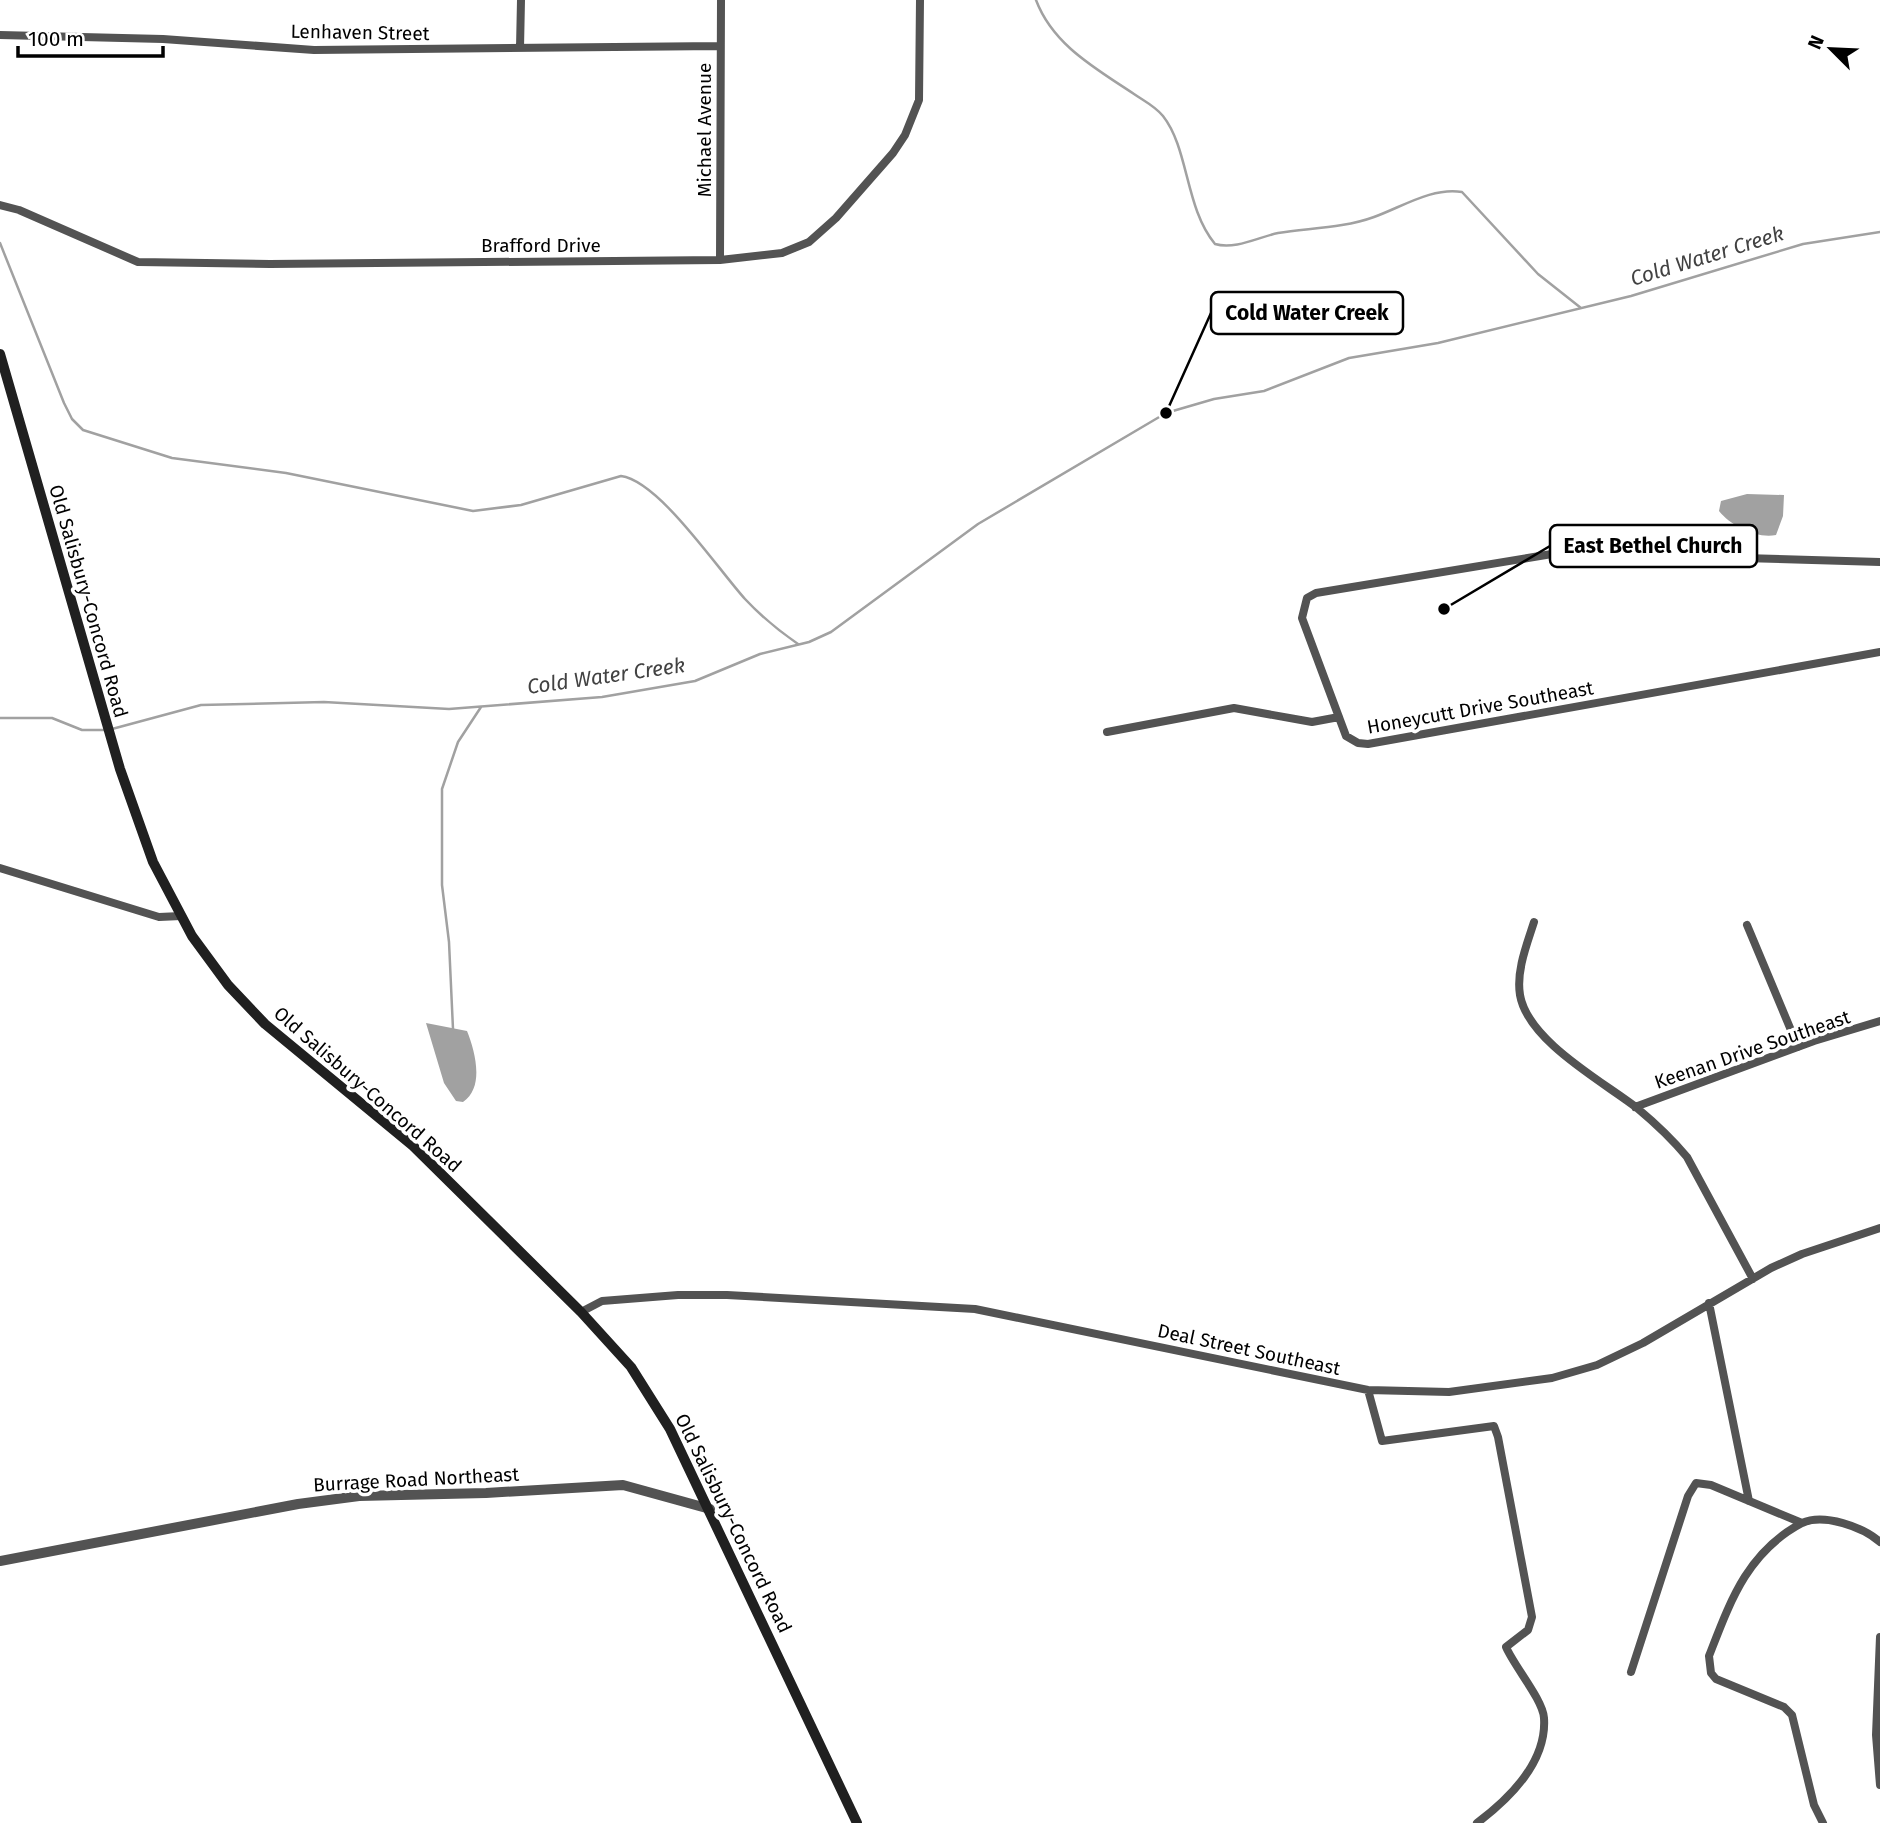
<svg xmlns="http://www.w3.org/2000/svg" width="1880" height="1823" font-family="'Fira Sans',sans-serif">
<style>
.water{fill:#a1a1a1}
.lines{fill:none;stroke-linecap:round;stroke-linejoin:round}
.stream{stroke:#a1a1a1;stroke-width:2.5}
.minor{stroke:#535353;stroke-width:8}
.tertiary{stroke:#535353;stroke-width:10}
.secondary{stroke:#202020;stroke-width:10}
.labels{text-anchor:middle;stroke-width:7;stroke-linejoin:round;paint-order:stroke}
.street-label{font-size:19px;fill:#000;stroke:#fff}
.water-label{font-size:21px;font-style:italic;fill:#424242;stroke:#fff}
.leader{fill:none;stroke:#000;stroke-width:2.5}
.callout-dot{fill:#000;stroke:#fff;stroke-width:2.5}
.callout{fill:#fff;stroke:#000;stroke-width:2.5}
.callout-label{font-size:21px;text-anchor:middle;font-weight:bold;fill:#000}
</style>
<rect width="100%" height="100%" fill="#fff"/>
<path class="water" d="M 1747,494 L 1784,495 L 1783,516 L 1776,535 C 1757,539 1731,526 1719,511 L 1721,501 Z
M 426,1023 L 467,1031 C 475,1051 485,1087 463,1102 L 456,1101 L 444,1083 Z"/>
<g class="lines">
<path class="stream" d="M 1036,0 C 1053,45 1095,68 1134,94 C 1144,101 1155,106 1163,116 C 1189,149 1185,208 1215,244 C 1235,250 1259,237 1278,233 C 1310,228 1344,228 1374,217 C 1402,207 1432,187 1462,192 L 1538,274 L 1581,308
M 0,243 L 64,403 L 72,419 L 83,430 L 172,458 L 286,473 L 473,511 L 521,505 L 621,476 C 659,481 717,568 745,599 C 761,616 779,631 798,644
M 0,718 L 52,718 L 82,730 L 105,730
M 112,729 L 201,705 L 324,702 L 449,709 L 602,697 L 695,681 L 760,654 L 809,642 L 831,632 L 978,524 L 1166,413 L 1214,399 L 1264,391 L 1349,358 L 1438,343 L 1631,296 L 1803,244 L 1880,232
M 453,1029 L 449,942 L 442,885 L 442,789 L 458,742 L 481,707"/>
<path class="minor" d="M 0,35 L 163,39 L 314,50 L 720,46
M 520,48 L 521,0
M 0,205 L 19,210 L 138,262 L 270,264 L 720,260 L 782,253 L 809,242 L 836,218 L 893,153 L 905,135 L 919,100 L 920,0
M 720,260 L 721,0
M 1880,562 L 1743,558 L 1606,545 L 1316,593 L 1307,598 L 1302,618 L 1346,736 L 1358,743 L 1368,744 L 1880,652
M 1107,732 L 1234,708 L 1312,722 L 1339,717
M 0,868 L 159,917 L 181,916
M 1534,922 C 1527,944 1516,971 1520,995 C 1528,1041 1602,1081 1637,1108 C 1655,1123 1672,1139 1687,1157 L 1753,1279
M 1747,925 L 1798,1047
M 1635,1107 L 1814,1041 L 1880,1021
M 1709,1303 L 1749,1501
M 581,1312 L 602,1301 L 678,1295 L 727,1295 L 975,1309 L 1368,1390 L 1449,1392 L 1552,1378 L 1597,1365 L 1643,1343 L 1771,1268 L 1802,1254 L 1880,1228
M 1368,1390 L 1382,1441 L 1494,1426 L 1498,1437 L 1532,1617 L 1528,1630 L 1506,1647 C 1514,1666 1543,1700 1544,1718 C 1547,1762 1509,1799 1477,1823
M 1802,1523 C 1747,1552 1730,1602 1709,1656 L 1711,1673 L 1716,1679 L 1784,1707 L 1792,1715 L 1814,1805 L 1823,1823
M 1880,1637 L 1876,1735 L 1880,1785
M 1631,1672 L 1688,1496 L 1696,1483 L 1711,1485 L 1802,1523 C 1824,1513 1863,1527 1880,1542"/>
<path class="tertiary" d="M 0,1561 L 298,1504 L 359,1496 L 486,1493 L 623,1485 L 710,1509"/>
<path class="secondary" d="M 0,354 L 120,769 L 153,862 L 192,936 L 228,985 L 265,1024 L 413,1146 L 581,1312 L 631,1367 L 670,1429 L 857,1823"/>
</g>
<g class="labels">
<g class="street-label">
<text transform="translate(360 32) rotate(1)" y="7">Lenhaven Street</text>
<text transform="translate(704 130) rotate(-90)" y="7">Michael Avenue</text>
<text x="541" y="252">Brafford Drive</text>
<text transform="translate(89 601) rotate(74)" y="7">Old Salisbury-Concord Road</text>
<text transform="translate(1480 707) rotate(-10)" y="7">Honeycutt Drive Southeast</text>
<text transform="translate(1752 1049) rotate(-19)" y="7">Keenan Drive Southeast</text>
<text transform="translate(368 1089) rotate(41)" y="7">Old Salisbury-Concord Road</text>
<text transform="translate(1249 1349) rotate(12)" y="7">Deal Street Southeast</text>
<text transform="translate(416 1479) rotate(-3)" y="7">Burrage Road Northeast</text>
<text transform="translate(734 1523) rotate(64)" y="7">Old Salisbury-Concord Road</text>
</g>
<g class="water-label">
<text transform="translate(1707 256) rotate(-17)" y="7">Cold Water Creek</text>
<text transform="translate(606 676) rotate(-8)" y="7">Cold Water Creek</text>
</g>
</g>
<path class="leader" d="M1166 413L1211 313M1444 609L1550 546"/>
<g class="callout-dot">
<circle cx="1166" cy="413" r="7"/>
<circle cx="1444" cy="609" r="7"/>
</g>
<g class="callout">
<rect x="1211" y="292" width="192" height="42" rx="7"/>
<rect x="1550" y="525" width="207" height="42" rx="7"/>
</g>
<g class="callout-label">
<text x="1307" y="320">Cold Water Creek</text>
<text x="1653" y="553">East Bethel Church</text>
</g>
<g transform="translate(1831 49) rotate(294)" stroke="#ffffff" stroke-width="5" paint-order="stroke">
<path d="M0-5L12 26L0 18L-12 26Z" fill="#000000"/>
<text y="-10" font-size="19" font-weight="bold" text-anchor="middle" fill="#000000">N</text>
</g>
<path d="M18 46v10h145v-10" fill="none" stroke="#000000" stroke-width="3.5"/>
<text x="28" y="46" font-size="21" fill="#000000" stroke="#ffffff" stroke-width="5" paint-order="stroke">100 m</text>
</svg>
